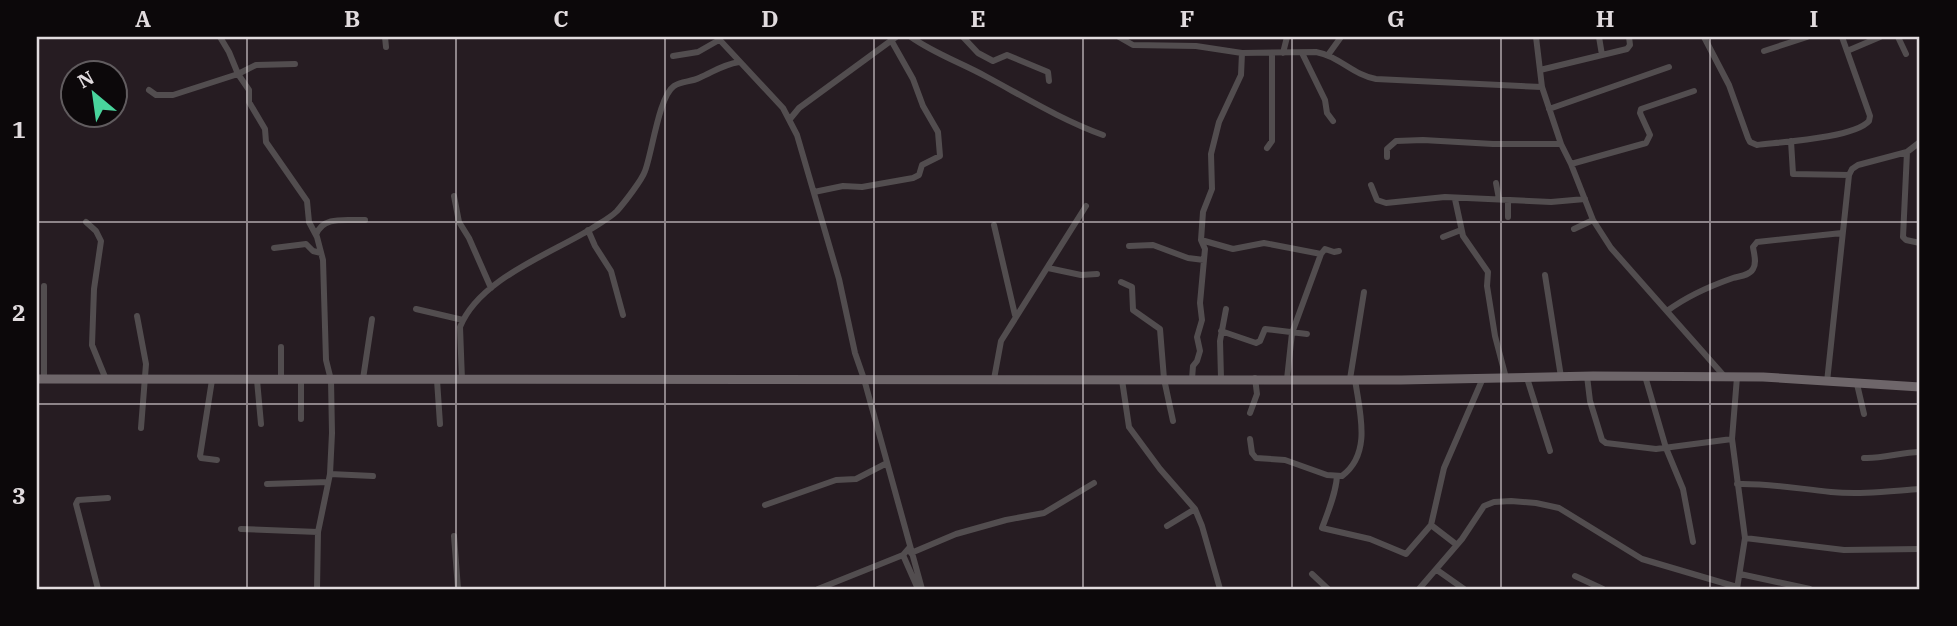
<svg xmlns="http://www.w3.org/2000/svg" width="1957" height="626" font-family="'IBM Plex Serif',serif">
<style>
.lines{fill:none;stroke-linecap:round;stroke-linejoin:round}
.street{stroke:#524d4f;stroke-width:6}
.secondary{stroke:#6e666a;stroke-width:9}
.grid{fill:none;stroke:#e1dbde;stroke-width:2;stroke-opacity:0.55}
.neatline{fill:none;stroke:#e1dbde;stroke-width:2.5}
.grid-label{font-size:23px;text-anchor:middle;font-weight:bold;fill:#e1dbde}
</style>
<rect width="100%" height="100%" fill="#261c22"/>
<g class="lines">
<path class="street" d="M 220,37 L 229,52 L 238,74 L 249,90 L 249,102 L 265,129 L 266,142 L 307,201 L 309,222 L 317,237 L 323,260 L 326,360 L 331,380 L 332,433 L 330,474 L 318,532 L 317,589
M 385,37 L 386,47
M 717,37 L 783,108 L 797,135 L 839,279 L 855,353 L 864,379 L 922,589
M 911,37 C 935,54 962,63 987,77 C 1026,98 1062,120 1103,135
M 963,37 L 978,53 L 993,61 L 1007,55 L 1048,72 L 1049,81
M 1119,37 L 1133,45 L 1196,46 L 1242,53 L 1316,52 C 1339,56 1353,75 1376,79 L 1542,87
M 1536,37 L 1542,87 L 1561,144 L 1571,164 L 1593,220 L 1611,248 L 1725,377
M 1599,37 L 1602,55
M 1704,37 L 1729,85 L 1748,138 L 1750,142 L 1757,145 C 1781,142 1854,138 1869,121 L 1870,116 L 1842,37
M 1898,37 L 1906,54
M 1764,51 L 1807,37
M 1847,51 L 1880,37
M 1283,53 L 1287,37
M 1302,53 L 1325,100 L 1327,113 L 1333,121
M 1328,55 L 1341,37
M 673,56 L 698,52 L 719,40
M 1540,70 L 1627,49 L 1630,45 L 1629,37
M 149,90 L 156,95 L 173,95 L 238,74 L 256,65 L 295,64
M 1549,109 L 1669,67
M 790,119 L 799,108 L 896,37
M 1791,141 L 1793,174 L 1849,175
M 1267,148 L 1272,141 L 1272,53
M 1907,152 L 1903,237 L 1906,240 L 1920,243
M 1387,157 L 1387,149 L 1396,141 L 1423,140 L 1493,144 L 1561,144
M 1571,164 L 1646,143 L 1650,135 L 1640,113 L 1641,109 L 1694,91
M 1496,183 L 1499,199
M 1371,185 L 1377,200 L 1386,203 L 1445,197 L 1551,202 L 1585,199
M 814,192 L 843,186 L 862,187 L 913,178 L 919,175 L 922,165 L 940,156 L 938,132 L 923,106 L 913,79 L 891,40
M 454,196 L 459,222 L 469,238 L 491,288
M 1455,199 L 1463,236 L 1488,272 L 1487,286 L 1495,336 L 1506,378
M 1508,217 L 1508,200
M 86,222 L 96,231 L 101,241 L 94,289 L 92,345 L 105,377
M 994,225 L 1015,315
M 1574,229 L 1593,220
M 588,230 L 595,246 L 611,271 L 623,315
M 316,235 C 323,215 347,221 365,220
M 1443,237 L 1461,230
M 1201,240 L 1233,249 L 1264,243 L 1321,254
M 1129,246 L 1153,245 L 1188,258 L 1204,260
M 274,248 L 306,244 L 313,251 L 321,253
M 1048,268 L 1081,275 L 1097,274
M 1545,275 L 1561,377
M 1121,282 L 1132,287 L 1133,310 L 1160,329 L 1164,379 L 1173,421
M 44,286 L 44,379
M 416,309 L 463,320
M 1667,311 C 1686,297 1710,286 1733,278 C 1739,276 1749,276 1753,269 C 1757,263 1754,254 1753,247 L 1757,242 L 1842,233
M 137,316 L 146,364 L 141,428
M 1221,331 L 1256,343 L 1260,341 L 1265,329 L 1307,334
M 281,347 L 281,380
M 1587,376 L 1590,401 L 1602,440 L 1606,443 L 1656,449 L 1732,439
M 1645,376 L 1666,448 L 1683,489 L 1693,542
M 1221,378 L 1220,341 L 1226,309
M 1527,378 L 1550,451
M 363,379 L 372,319
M 994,379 L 1001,341 L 1086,206
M 1192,379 L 1193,366 L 1197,361 L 1200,351 L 1197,337 L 1202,320 L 1200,303 L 1205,249 L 1201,240 L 1203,212 L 1212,189 L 1211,154 L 1219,122 L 1241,75 L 1242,53
M 1287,379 L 1292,333 L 1321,254 L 1325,249 L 1334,252 L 1339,251
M 1350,379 L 1364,292
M 212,380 L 200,456 L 201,458 L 217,460
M 257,380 L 261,424
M 301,380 L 301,419
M 437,380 L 440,424
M 462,380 L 460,327 C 479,279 550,254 591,229 C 600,223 610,218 617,211 C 624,203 642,180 645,171 C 652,153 659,96 674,86 C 681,81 691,82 699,78 C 715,71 722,65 739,62
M 1122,380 L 1129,427 L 1160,469 L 1195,509 L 1202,526 L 1220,589
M 1827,382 L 1849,175 L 1852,169 L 1858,165 L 1907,152 L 1920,142
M 1857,384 L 1864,414
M 1250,413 L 1257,394 L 1255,378
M 1250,439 L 1252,453 L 1256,458 L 1285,460 L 1327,475 L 1342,476 C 1373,453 1359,410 1355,379
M 1864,458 C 1883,459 1901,452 1920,452
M 330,474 L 373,476
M 1337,476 C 1336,493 1328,512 1322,528 L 1370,539 L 1406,554 L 1431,525 L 1444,468 L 1483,378
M 267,484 L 328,482
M 1737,484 C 1770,483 1799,489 1831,492 C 1861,495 1891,491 1920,489
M 765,505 L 836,480 L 856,479 L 887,463
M 1431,525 L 1457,545
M 1167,526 L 1195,509
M 241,529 L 318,532
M 454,536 L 458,589
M 1745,538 L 1844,550 L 1920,549
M 911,553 L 956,534 L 1006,520 L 1044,513 L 1094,483
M 903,555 L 918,589
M 1437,570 L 1464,589
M 1312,574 L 1328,589
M 1740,574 L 1810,589
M 1575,576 L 1603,589
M 98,589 L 76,504 L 78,500 L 108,498
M 818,589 L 903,555 L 910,547
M 1419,589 L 1462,539 L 1484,506 L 1494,502 L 1511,501 L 1536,503 L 1559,508 L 1642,559 L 1737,587
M 1737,589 L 1745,538 L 1732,439 L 1737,377"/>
<path class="secondary" d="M 37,379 L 1401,380 L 1593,376 L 1763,377 L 1920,387"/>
</g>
<path class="grid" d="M 247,37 L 247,589M 456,37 L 456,589M 665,37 L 665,589M 874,37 L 874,589M 1083,37 L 1083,589M 1292,37 L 1292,589M 1501,37 L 1501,589M 1710,37 L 1710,589M 37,222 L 1920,222M 37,404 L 1920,404"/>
<rect width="1957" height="626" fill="none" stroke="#0c080a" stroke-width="77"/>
<g transform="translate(94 94) rotate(331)"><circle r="33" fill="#0c080a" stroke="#615c5f" stroke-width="2"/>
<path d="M0-5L12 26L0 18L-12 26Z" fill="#49d49c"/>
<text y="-10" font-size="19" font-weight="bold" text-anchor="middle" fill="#e1dbde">N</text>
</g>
<rect x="38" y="38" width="1880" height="550" class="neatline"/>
<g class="grid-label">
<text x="143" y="27">A</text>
<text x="352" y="27">B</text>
<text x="561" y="27">C</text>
<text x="770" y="27">D</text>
<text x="978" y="27">E</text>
<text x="1187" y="27">F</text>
<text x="1396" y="27">G</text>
<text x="1605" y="27">H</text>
<text x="1814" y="27">I</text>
<text x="19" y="138">1</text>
<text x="19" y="321">2</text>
<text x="19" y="504">3</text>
</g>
</svg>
